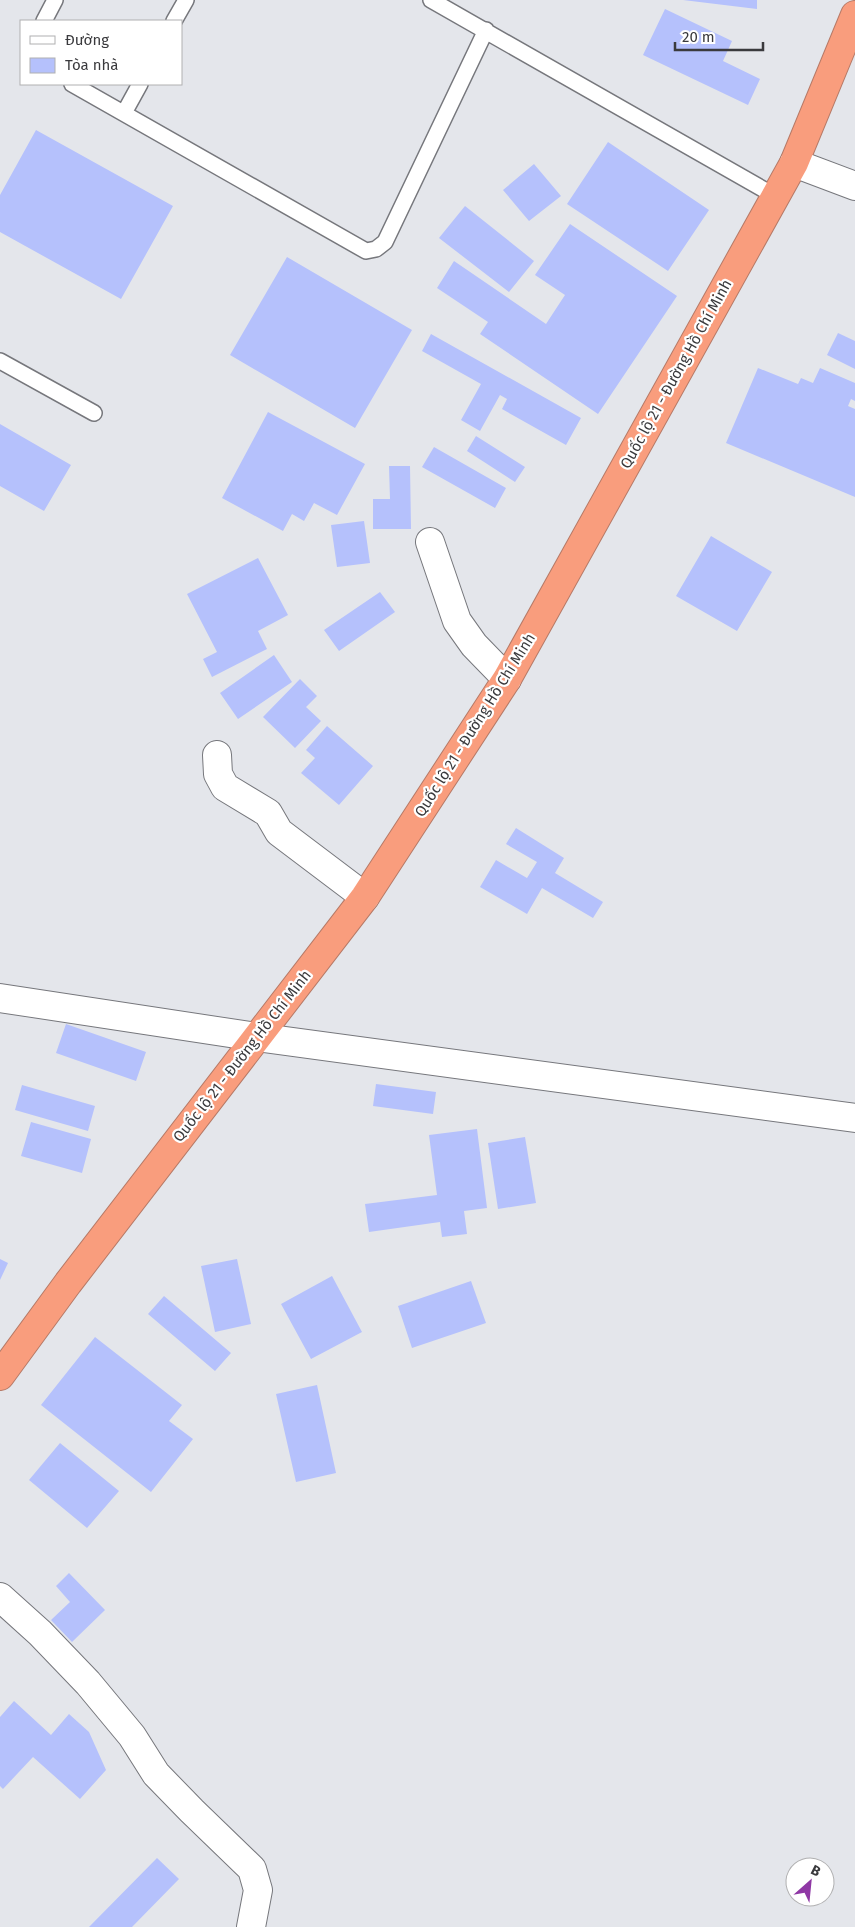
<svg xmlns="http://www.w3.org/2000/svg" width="855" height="1927" font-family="'Fira Sans',sans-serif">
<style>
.building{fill:#b5c1fc}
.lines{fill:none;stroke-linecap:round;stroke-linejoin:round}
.lane-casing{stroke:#76777c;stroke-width:18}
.street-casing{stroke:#76777c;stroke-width:30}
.highway-casing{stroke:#b67a67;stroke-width:30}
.lane{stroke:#fff;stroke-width:15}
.street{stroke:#fff;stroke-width:28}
.highway{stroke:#f99d7d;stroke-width:28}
.labels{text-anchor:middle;stroke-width:4.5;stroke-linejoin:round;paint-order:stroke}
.street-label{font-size:15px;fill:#3a3a3d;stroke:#fff}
</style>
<rect width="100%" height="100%" fill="#e4e6eb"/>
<path class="building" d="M 683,0 L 757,0 L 757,9 Z
M 665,9 L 732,41 L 723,61 L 760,79 L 748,105 L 643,55 Z
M 36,130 L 173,206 L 121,299 L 0,232 L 0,195 Z
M 608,142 L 709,210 L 668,271 L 567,204 Z
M 534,164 L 561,196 L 529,221 L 503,190 Z
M 465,206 L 534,261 L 509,292 L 439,238 Z
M 570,224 L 677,296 L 598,414 L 480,334 L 488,322 L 437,288 L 454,261 L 546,324 L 565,295 L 535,275 Z
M 287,257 L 412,330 L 355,428 L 230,355 Z
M 838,333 L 855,341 L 855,369 L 827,355 Z
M 431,334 L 581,418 L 566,445 L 502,409 L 507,399 L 500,395 L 480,431 L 461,420 L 481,384 L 422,351 Z
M 758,368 L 798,384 L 801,378 L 813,383 L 820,368 L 855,383 L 855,401 L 851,399 L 848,406 L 855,409 L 855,497 L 726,443 Z
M 268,412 L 365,464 L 337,515 L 314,503 L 304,521 L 292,514 L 283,531 L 222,498 Z
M 0,424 L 71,465 L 44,511 L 0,486 Z
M 476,436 L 525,467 L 515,482 L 467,451 Z
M 434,447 L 506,488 L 495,508 L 422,467 Z
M 389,466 L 410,466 L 411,529 L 373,529 L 373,499 L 390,499 Z
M 364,521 L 370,563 L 337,567 L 331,525 Z
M 711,536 L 772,572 L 737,631 L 676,596 Z
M 258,558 L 288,615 L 258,631 L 267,649 L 212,677 L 203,659 L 217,652 L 187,594 Z
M 380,592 L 395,612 L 339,651 L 324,630 Z
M 274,655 L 292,682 L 238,719 L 220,693 Z
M 300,679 L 317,696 L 306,707 L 321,721 L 295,748 L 263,717 Z
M 327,726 L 373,766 L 339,805 L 301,773 L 315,758 L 306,750 Z
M 516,828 L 564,858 L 555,873 L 603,902 L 593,918 L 542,888 L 527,914 L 480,887 L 496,860 L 527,878 L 537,862 L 506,844 Z
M 66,1024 L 146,1052 L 136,1081 L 56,1053 Z
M 376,1084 L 436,1092 L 433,1114 L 373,1106 Z
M 22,1085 L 95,1106 L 88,1131 L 15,1110 Z
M 31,1122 L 91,1139 L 82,1173 L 21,1156 Z
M 477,1129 L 487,1208 L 464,1211 L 467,1234 L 442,1237 L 440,1222 L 369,1232 L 365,1204 L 437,1195 L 429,1135 Z
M 525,1137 L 536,1203 L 498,1209 L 488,1143 Z
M 0,1259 L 8,1263 L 0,1280 Z
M 237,1259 L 251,1324 L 215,1332 L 201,1266 Z
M 332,1276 L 362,1332 L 311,1359 L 281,1304 Z
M 471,1281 L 486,1323 L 412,1348 L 398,1306 Z
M 164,1296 L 231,1353 L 215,1371 L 148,1314 Z
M 95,1337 L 182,1405 L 169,1421 L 193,1439 L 151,1492 L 41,1405 Z
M 317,1385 L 336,1473 L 296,1482 L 276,1394 Z
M 60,1443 L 119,1491 L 87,1528 L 29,1480 Z
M 69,1573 L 105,1610 L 72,1642 L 51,1620 L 70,1602 L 56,1586 Z
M 14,1701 L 51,1735 L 69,1714 L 89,1732 L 106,1770 L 80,1799 L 33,1757 L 3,1789 L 0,1786 L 0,1717 Z
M 157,1858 L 179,1879 L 132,1927 L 89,1927 Z"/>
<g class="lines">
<defs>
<path id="lane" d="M 431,0 L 775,196
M 44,21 L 55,0
M 174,21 L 186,0
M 72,84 L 366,251 L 376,249 L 385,242 L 486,30
M 124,113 L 140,84
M 0,361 L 94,413"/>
<path id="street" d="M 794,163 L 855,186
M 430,542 L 457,621 L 474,645 L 507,679
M 217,755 L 218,774 L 225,787 L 268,813 L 279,832 L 365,897
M 0,998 L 256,1037 L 855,1118
M 0,1597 L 40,1633 L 88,1683 L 132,1736 L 156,1774 L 192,1811 L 252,1869 L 258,1890 L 251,1927"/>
<path id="highway" d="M 0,1376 L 68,1283 L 365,897 L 507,679 L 794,163 L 855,15"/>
</defs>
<use href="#lane" class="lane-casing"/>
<use href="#street" class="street-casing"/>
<use href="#highway" class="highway-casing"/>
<use href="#lane" class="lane"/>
<use href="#street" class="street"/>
<use href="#highway" class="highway"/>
</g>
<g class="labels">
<g class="street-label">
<text transform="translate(676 374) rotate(-61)" y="5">Quốc lộ 21 - Đường Hồ Chí Minh</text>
<text transform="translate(475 725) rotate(-58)" y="5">Quốc lộ 21 - Đường Hồ Chí Minh</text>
<text transform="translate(242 1056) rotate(-52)" y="5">Quốc lộ 21 - Đường Hồ Chí Minh</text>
</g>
</g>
<rect x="20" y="20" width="162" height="65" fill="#ffffff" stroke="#b0b0b1"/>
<rect x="30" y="36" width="25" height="8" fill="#ffffff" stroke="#b0b0b1"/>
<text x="65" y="45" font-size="15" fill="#3a3a3d">Đường</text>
<rect x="30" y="58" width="25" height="15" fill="#b5c1fc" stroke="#b0b0b1"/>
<text x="65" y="70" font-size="15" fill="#3a3a3d">Tòa nhà</text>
<g transform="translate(810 1882) rotate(27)"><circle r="24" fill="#ffffff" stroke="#b0b0b1"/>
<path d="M0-4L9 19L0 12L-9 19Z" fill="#8f38a5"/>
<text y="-8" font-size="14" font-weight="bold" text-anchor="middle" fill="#3a3a3d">B</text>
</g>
<path d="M675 42v8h88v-8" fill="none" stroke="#3a3a3d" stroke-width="2.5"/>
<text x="682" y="42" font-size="15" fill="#3a3a3d" stroke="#ffffff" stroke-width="4" paint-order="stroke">20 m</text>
</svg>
